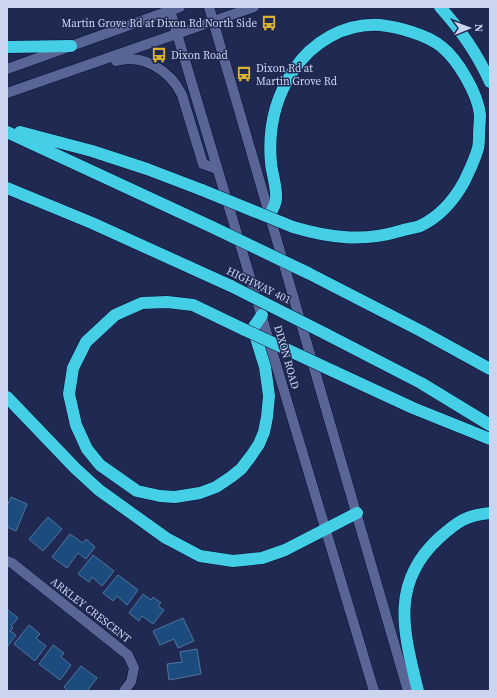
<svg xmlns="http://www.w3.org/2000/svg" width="497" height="698" font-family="'Source Serif 4',serif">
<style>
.building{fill:#1b4c7d;stroke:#50759e}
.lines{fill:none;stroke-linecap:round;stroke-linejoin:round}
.minor-casing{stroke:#0a0f37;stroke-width:11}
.secondary-casing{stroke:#0a0f37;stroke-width:11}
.motorway-casing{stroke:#0a0f37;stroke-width:13}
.minor{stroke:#596695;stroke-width:10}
.secondary{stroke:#596695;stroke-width:10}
.motorway{stroke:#45cfe6;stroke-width:12}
.motorway-bridge-casing{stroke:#0a0f37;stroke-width:13;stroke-linecap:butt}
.motorway-bridge{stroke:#45cfe6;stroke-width:12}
.labels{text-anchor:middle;stroke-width:3;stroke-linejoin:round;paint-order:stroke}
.poi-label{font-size:11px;fill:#ccd5ef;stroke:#1f2952;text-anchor:start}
.street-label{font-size:11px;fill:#ccd5ef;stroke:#1f2952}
</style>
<rect width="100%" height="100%" fill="#1f2952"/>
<path class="building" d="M 11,497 L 27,504 L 16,531 L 7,527 L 7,506 Z
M 48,517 L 62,529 L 43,551 L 29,539 Z
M 70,534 L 83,543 L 86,539 L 95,547 L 86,559 L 78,553 L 67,568 L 52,557 Z
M 93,555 L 114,571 L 102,586 L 92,577 L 89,582 L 78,574 Z
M 118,575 L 138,590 L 127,605 L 117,596 L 113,601 L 103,593 Z
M 143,594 L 151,600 L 153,597 L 161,603 L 158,606 L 164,610 L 153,624 L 142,616 L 139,621 L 129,613 Z
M 7,609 L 18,618 L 11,626 L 13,628 L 10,631 L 16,635 L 7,647 Z
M 183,618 L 194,641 L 178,648 L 174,639 L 160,645 L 153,631 Z
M 29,625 L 40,634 L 36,638 L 46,646 L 35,661 L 14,644 Z
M 53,645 L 64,653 L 61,657 L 71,665 L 60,680 L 39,664 Z
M 197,649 L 201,674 L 169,680 L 167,664 L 182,662 L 180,652 Z
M 81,666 L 97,678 L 87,691 L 68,691 L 64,687 Z"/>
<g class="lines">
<defs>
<path id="minor" d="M 7,561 L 12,563 L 128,655 L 134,668 L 131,682 L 124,691"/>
<path id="secondary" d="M 169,7 L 374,691
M 209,7 L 408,691
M 116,61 C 142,53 170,70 182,95 L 203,164 L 217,169
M 7,69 L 180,7
M 7,93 L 254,7"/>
<path id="motorway" d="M 440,7 C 460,29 478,55 490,82
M 7,47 L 71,46
M 7,132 L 212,227
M 20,132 L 92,151 L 147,169 L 202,190
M 7,188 L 92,223 L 231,286
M 270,214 C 272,210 276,204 276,199 C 277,187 272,174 271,163 C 268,130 275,98 293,71 C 312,42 344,23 380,25 C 398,27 428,35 442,47 C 458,60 478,94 480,115 C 480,122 479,129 479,135 C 479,139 479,144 478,148 C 475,160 469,171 464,182 C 454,200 439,217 420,226 C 414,228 407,229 400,231 C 363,242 330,238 293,227
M 308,273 L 421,331 L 490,369
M 245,330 L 193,305 L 167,302 L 142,303 L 115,315 L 86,342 L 73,368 L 69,394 L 76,425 L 87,449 L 100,465 L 137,491 L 160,496 L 175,497 L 200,493 L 216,487 L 231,477 L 241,469 L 251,456 L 259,444 L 264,432 L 267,417 L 269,396 L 267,381 L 265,367 L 253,328 L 262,315
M 324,333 L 421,383 L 490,425
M 333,371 L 413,408 L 490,439
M 7,397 L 75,468 L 99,490 L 166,538 L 200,556 L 233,561 L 262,558 L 285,550 L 357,513
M 418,691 C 404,633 389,584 439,538 C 457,522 466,515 490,513"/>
</defs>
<use href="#minor" class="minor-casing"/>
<use href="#secondary" class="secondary-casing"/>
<use href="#motorway" class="motorway-casing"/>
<use href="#minor" class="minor"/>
<use href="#secondary" class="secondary"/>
<use href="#motorway" class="motorway"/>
<defs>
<path id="motorway-bridge" d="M 202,190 L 293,227
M 212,227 L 308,273
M 231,286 L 324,333
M 245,330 L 333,371"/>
</defs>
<use href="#motorway-bridge" class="motorway-bridge-casing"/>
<use href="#motorway-bridge" class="motorway-bridge"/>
</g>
<defs>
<symbol id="bus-bare" viewBox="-9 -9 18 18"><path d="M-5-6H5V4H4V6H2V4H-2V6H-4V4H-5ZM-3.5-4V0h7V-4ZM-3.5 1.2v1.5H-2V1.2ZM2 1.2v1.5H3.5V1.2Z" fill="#d9b334" stroke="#1f2952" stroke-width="2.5" paint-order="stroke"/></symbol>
</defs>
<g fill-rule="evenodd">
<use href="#bus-bare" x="258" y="12" width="22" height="22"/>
<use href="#bus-bare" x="148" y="44" width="22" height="22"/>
<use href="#bus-bare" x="233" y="63" width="22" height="22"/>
</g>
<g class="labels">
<g class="poi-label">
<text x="257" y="27" text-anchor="end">Martin Grove Rd at Dixon Rd North Side</text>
<text x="171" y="59">Dixon Road</text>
<text x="256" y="72">Dixon Rd at<tspan x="256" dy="13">Martin Grove Rd</tspan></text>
</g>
<g class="street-label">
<text transform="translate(259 285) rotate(26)" y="4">HIGHWAY 401</text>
<text transform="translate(287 357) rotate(74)" y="4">DIXON ROAD</text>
<text transform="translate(91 610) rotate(38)" y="4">ARKLEY CRESCENT</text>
</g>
</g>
<rect width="497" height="698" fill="none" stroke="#ccd5ef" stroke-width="16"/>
<g transform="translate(469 28) rotate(89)" stroke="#1f2952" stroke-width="3" paint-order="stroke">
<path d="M0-3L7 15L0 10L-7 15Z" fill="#ccd5ef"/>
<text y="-6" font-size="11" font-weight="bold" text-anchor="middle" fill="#ccd5ef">N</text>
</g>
</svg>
